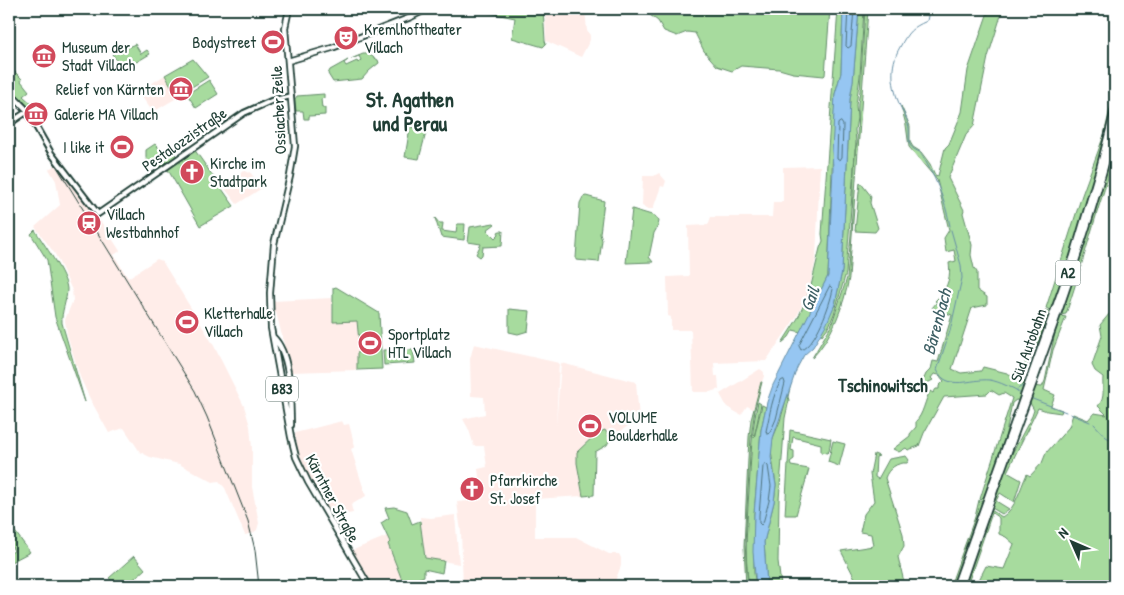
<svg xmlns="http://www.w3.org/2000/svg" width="1124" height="595" font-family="'Patrick Hand',sans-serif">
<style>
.built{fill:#ffede9}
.green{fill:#a7db9e;stroke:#638c69}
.water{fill:#96c6f2;stroke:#668fa6}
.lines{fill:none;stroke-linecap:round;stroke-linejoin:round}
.shore{stroke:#4f7480;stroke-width:1}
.stream{stroke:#668fa6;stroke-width:1}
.secondary-casing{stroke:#1f3d34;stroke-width:8}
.primary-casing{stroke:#1f3d34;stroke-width:8}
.highway-casing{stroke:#1f3d34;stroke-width:9}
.secondary{stroke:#fff;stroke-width:4}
.primary{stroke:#fff;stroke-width:4.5}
.highway{stroke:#fff;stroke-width:5.5}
.rail{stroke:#1f3d34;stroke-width:1}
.secondary-bridge-casing{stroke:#1f3d34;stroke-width:8;stroke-linecap:butt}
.secondary-bridge{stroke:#fff;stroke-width:4}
.labels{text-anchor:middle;stroke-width:4.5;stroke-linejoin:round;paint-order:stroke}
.shield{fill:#fff;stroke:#627771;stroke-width:1}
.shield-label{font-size:15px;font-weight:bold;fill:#1f3d34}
.poi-label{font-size:16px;fill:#1f3d34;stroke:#fff;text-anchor:start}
.street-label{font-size:16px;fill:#1f3d34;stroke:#fff}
.water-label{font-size:18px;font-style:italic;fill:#3d5f64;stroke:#fff}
.neighbourhood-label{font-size:18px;font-weight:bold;fill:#1f3d34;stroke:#fff}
.district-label{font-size:21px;font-weight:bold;fill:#1f3d34;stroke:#fff}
</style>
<rect width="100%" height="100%" fill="#fff"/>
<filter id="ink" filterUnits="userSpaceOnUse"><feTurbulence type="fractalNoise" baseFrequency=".02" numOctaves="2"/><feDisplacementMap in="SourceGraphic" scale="10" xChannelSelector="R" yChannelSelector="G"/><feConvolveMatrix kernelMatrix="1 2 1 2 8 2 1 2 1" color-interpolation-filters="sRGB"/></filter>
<g filter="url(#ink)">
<path class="built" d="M 545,9 L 585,9 L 587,31 L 590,35 L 590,40 L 581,57 L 546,41 Z
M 165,75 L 177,96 L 174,97 L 175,99 L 153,112 L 138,92 Z
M 57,164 L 104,226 L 120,251 L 114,255 L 128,278 L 157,259 L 162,261 L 213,344 L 244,406 L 250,426 L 252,448 L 252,487 L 259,523 L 257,530 L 253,533 L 245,535 L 225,488 L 219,481 L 213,482 L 179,464 L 150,457 L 140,452 L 124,428 L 109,433 L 90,399 L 80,377 L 67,334 L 65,320 L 73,300 L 72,290 L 55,254 L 35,227 L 60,205 L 56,181 L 49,169 Z
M 820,166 L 816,258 L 809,290 L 797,316 L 766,361 L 714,363 L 715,376 L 718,376 L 719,389 L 710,392 L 693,392 L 691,330 L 671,330 L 671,317 L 668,316 L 667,277 L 689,276 L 688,226 L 708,225 L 711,217 L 772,217 L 773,202 L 783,202 L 783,167 Z
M 245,170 L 248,173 L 250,172 L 262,188 L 237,204 L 222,185 Z
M 659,173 L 666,181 L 664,187 L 661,186 L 653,209 L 648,209 L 642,206 L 643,176 L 654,176 Z
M 332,298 L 333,322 L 357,321 L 360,353 L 357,353 L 357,370 L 291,372 L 276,312 L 273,309 L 273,301 Z
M 474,344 L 559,363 L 556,426 L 561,363 L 636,382 L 639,418 L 610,439 L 605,430 L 597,433 L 577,452 L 577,463 L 583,496 L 535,499 L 535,537 L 576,537 L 609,554 L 619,554 L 621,558 L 621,566 L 613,586 L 463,586 L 461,532 L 457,502 L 482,500 L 478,469 L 487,467 L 484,446 L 474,446 L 469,430 L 463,419 L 485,414 L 484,397 L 471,396 L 470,359 Z
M 760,369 L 764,372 L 764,376 L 753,409 L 747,406 L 741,415 L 727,407 L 720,394 Z
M 342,421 L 344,425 L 349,424 L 355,447 L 351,449 L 366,496 L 351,505 L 353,513 L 332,517 L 302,462 L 298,452 L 295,433 Z
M 455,515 L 459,564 L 425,558 L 420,517 L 431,518 Z
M 387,536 L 390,543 L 388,544 L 404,585 L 400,586 L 372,586 L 351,551 Z"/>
<path class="green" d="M 470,9 L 543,9 L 545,41 L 546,44 L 543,47 L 512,38 L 515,18 Z
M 646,9 L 830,9 L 825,75 L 824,76 L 793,73 L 779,69 L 741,66 L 732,71 L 717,66 L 704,51 L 695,33 L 687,32 L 677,36 L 664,31 L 658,21 L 650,15 Z
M 838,9 L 843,9 L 841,73 L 835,94 L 828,276 L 801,332 L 793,330 L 789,337 L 782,343 L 798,318 L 810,290 L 820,248 L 823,241 L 822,234 Z
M 859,9 L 864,9 L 860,76 L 856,105 L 857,118 L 855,130 L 856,142 L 846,273 L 834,314 L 829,326 L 822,335 L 821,333 L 835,304 L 842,271 L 850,99 L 853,81 Z
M 865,9 L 868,9 L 849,278 C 844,305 832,338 812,358 L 831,326 L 847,278 L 851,235 L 855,150 L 857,143 L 858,103 L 860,91 Z
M 989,9 L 1003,9 L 988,57 L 974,126 L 966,135 L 948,178 L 964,210 L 963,213 L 972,245 L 971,255 L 974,268 L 977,272 L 977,290 L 987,297 L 987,305 L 972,308 L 952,369 L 961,373 L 981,371 L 983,367 L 1007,373 L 1019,379 L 1045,310 L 1052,312 L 1022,376 C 1023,384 1035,387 1042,387 L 1045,381 L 1056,328 L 1061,316 L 1066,317 L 1053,350 L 1044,390 L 1055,395 L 1051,406 L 1062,410 L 1061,413 L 1047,411 L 1038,408 L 1007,472 L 1021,480 L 1014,502 L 1000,493 L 996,501 L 1009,509 L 1002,514 L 992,508 L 1007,463 L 1032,416 L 1034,410 L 1030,403 L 1016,400 L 1012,403 L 1002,453 L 983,502 L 980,499 L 1012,398 L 1004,393 L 999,395 L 991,390 L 987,394 L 944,397 L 924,433 L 919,446 L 908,450 L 906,448 L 899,452 L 893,449 L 910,436 L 910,434 L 916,427 L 916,421 C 923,415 925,400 930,391 L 933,393 L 936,389 L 939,389 L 939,386 L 944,381 L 939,375 L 934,374 L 931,378 L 933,380 L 925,384 L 922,383 L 926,374 L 931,369 L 933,361 L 938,362 L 952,315 L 932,308 L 937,302 L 935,301 L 939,297 L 941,297 L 940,296 C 948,286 951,276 949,263 L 956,261 L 954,250 L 946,252 L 944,238 L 949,230 L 937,180 L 909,147 L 906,125 L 901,106 L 910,126 L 910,142 L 913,147 L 921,152 L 930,164 L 935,175 L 938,176 L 945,148 L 949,144 L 962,112 L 968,70 Z
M 135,44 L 141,54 L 147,50 L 150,54 L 123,70 L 112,54 Z
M 363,54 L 368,54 L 378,60 L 379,63 L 369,71 L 362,79 L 333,82 L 328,74 L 330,70 L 348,60 L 344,63 L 346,66 L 357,61 L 358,63 L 361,60 L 359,56 L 351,59 Z
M 193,59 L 208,77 L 177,96 L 165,75 Z
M 12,69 L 22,79 L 21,81 L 29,91 L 23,96 L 33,105 L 28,107 L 21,98 L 9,89 L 9,72 Z
M 209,80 L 218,94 L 196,108 L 187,94 Z
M 1115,87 C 1115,114 1105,143 1097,169 C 1083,217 1068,264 1052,311 L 1046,308 L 1082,195 L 1104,135 Z
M 324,94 L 324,98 L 321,99 L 322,108 L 325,108 L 325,115 L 309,116 L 309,119 L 304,119 L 303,111 L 296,111 L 295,99 L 297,96 Z
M 410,127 L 427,129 L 419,159 L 405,157 Z
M 1115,138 C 1115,161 1106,184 1099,206 C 1088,242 1078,278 1066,314 L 1061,315 L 1093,217 Z
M 155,144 L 163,152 L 171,147 L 176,156 L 160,167 L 156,162 L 151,166 L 146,158 L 146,150 Z
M 194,149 L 234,206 L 200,226 L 167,168 Z
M 860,182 L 871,196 L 870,203 L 878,228 L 875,232 L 855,231 Z
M 586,196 L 604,201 L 600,234 L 602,240 L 599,262 L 576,260 L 576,258 L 580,203 L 583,197 Z
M 632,209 L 655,216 L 659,221 L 658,226 L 654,233 L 649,257 L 653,262 L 626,263 Z
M 435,218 L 439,223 L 443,223 L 442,231 L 456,233 L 457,224 L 465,224 L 464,240 L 441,237 Z
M 494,223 L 495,224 L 487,230 L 495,238 L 499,234 L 498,232 L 500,231 L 503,231 L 502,246 L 483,247 L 482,255 L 480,257 L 476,254 L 481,244 L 468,242 L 470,227 Z
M 35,230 C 43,243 66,274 67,289 C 67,301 61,311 62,323 L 85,402 L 55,317 L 47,260 L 31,234 Z
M 336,287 L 379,313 L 382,369 L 357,370 L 357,353 L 360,352 L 357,321 L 333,322 L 333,288 Z
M 1115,307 L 1115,586 L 976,586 L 986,566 L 1004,569 L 1014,544 L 1006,537 L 999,534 L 999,518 L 992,513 L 967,586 L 963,586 L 991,510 L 1002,517 C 1016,509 1020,488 1027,474 L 1030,476 L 1042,463 L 1046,453 L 1069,427 L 1073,414 L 1088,420 L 1094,413 L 1107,415 L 1098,406 C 1106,398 1102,387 1103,377 L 1095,371 L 1092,365 L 1102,336 L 1100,325 Z
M 509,309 L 530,311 L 528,331 L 518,334 L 509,332 Z
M 383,350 L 413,350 L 415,363 L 384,365 Z
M 761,382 L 762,382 L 755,409 L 751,438 L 745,544 L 748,586 L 746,586 L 744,547 L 749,437 L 751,420 Z
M 791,383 L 788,397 L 789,400 L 785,418 L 779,500 L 778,561 L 781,586 L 767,586 L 764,542 L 774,502 L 776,485 L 771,451 L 773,438 L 780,421 Z
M 758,402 L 761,404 L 754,438 L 762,405 L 766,407 L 761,430 L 754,514 L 754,573 L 756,586 L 752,586 L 751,583 L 751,586 L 749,586 C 744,554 747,522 749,490 C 751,460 751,431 758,402 Z
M 605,430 L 610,439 L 607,445 L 595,452 L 594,495 L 583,496 L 577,463 L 577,452 L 597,433 Z
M 790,430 L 831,439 L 829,451 L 827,453 L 821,452 L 821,444 L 793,437 L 791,450 L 794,451 L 794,459 L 790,462 L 791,466 L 809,469 L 796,515 L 785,515 Z
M 833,441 L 845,444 L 839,466 L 828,462 Z
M 874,454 L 879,456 L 876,457 L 875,477 L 878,479 L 889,459 L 906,456 L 909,460 L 907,463 C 897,462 888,469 885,478 L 903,534 L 904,546 L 898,557 L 905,586 L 859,586 L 841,551 L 873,546 L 871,534 L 860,532 L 864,514 L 874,501 L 870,474 Z
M 979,500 L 983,503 L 954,586 L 950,586 L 975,517 Z
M 394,507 L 407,511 L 412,524 L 420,521 L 425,558 L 444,561 L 442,573 L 424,569 L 424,576 L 404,585 L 388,544 L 390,542 L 381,523 L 389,518 L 385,508 Z
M 13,529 L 30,552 L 9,563 L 9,554 L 14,551 L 9,541 L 9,532 Z
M 134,556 L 145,569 L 126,586 L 117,586 L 109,578 Z"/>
<path class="water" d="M 843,9 L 859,9 L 853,81 L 850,99 L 842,271 L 835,304 L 827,323 L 813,347 L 804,355 L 797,368 L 773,438 L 771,457 L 776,485 L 774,502 L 764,542 L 767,586 L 756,586 L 753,552 L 754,514 L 761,430 L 767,402 L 773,385 L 828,276 L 833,168 L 832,152 L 835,94 L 841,73 Z"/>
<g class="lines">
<path class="shore" d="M 848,9 L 846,46 L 848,48 L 851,46 L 854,9
M 841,122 L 843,125 L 842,157 L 840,160 L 837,158 L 838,124 Z
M 830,286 L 833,289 C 830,305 816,344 801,350 L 799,346 Z
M 784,380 L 785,383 L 776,419 L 770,433 L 767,434 L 766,431 C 770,414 772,396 781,381 Z
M 766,464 L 768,466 L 771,486 L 769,501 L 763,523 L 761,525 L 759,523 L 759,515 L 763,466 Z"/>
<path class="stream" d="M 927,9 L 928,16 L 927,21 C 911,28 908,32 900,47 C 889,66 892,86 900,106 C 903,112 907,118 908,124 C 912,137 903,146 920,152 C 935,176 945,199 950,226
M 951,230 L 961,265 L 962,278 L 950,331 L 937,370 C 947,392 972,378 990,380 C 995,381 1001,383 1005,385 C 1012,388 1017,389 1021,395
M 1017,389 L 1023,386
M 1030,398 L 1066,412
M 1070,414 L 1090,422
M 1094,424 L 1106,437 L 1115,442"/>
<defs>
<path id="secondary" d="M 9,92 L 26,109 L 51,153 L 98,214 L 244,113 L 271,101 L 291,96
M 9,124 L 19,117"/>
<path id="primary" d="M 289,9 L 285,28 L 295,146 L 290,176 L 274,244 L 270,293 L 271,328 L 291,437 L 296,457 L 308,482 L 369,586
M 288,61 L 332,48 L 411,17 L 427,9
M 273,337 C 292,355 290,400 291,425"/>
<path id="highway" d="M 956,586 L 1073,258 L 1100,167 L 1115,109
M 961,586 C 1012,433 1075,284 1115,127"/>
</defs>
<use href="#secondary" class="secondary-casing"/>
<use href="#primary" class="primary-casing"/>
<use href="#highway" class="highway-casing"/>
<use href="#secondary" class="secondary"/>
<use href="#primary" class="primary"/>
<use href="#highway" class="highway"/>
<path class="rail" d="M 9,100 L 21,111 L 33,128 L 195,391 L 207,417 L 248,521 L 255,550 L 259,586"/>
<defs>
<path id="secondary-bridge" d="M 19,117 L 25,113"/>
</defs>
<use href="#secondary-bridge" class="secondary-bridge-casing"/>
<use href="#secondary-bridge" class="secondary-bridge"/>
</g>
</g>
<defs>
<symbol id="theatre-disc" viewBox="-11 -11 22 22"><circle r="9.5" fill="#d1495b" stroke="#fff"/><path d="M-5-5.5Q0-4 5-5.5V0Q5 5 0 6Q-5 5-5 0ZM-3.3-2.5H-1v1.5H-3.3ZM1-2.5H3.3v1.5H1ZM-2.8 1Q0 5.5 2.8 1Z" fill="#fff"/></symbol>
<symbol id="stadium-disc" viewBox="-11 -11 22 22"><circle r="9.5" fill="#d1495b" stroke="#fff"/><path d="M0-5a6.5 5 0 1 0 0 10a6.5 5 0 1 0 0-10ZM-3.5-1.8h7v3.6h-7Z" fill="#fff"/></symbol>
<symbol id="museum-disc" viewBox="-11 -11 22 22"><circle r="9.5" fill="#d1495b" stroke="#fff"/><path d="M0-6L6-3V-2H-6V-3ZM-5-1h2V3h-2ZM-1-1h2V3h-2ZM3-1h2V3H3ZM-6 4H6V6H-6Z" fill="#fff"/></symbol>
<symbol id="church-disc" viewBox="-11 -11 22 22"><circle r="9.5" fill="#d1495b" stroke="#fff"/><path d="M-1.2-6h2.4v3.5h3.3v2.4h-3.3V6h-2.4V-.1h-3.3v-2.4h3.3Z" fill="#fff"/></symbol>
<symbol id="station-disc" viewBox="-11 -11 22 22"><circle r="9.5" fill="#d1495b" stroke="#fff"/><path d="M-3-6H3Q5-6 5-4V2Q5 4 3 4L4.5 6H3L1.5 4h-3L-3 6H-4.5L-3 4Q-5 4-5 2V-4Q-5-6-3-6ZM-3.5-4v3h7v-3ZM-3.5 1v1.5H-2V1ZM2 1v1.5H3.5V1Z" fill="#fff"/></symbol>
</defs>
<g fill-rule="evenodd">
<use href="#theatre-disc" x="332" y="24" width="28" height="28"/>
<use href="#stadium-disc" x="259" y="28" width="28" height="28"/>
<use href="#museum-disc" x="30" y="42" width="28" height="28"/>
<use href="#museum-disc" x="167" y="75" width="28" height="28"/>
<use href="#museum-disc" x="22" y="100" width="28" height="28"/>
<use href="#stadium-disc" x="108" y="133" width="28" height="28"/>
<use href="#church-disc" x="178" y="158" width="28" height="28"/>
<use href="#station-disc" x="75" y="209" width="28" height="28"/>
<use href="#stadium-disc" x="173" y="308" width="28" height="28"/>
<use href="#stadium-disc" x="356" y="329" width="28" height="28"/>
<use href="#stadium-disc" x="576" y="412" width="28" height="28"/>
<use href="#church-disc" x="458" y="475" width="28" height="28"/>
</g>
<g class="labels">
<g class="shield">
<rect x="1055.5" y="260.5" width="25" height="25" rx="4"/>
<rect x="266" y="376.5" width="32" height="25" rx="4"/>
</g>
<g class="shield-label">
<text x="1068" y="278">A2</text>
<text x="282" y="394">B83</text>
</g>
<g class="poi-label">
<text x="364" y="35">Kremlhoftheater<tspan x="364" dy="18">Villach</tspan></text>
<text x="256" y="48" text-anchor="end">Bodystreet</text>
<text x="62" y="53">Museum der<tspan x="62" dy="18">Stadt Villach</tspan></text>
<text x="164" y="95" text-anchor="end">Relief von Kärnten</text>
<text x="54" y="120">Galerie MA Villach</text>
<text x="104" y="153" text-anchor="end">I like it</text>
<text x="210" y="169">Kirche im<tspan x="210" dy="18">Stadtpark</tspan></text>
<text x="106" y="220">Villach<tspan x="106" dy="18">Westbahnhof</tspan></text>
<text x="204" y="319">Kletterhalle<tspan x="204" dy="18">Villach</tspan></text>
<text x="388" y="340">Sportplatz<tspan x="388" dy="18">HTL Villach</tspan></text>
<text x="608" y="423">VOLUME<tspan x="608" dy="18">Boulderhalle</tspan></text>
<text x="490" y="486">Pfarrkirche<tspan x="490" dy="18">St. Josef</tspan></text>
</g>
<g class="street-label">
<text transform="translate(278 110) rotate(-93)" y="6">Ossiacher Zeile</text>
<text transform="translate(184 139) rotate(-35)" y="6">Pestalozzistraße</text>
<text transform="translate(1028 345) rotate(-70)" y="6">Süd Autobahn</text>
<text transform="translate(333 498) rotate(62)" y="6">Kärntner Straße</text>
</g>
<g class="water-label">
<text transform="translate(810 299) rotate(-70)" y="6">Gail</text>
<text transform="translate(937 322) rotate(-75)" y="6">Bärenbach</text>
</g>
<g class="neighbourhood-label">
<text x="883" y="392">Tschinowitsch</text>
</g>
<g class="district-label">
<text x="410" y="107">St. Agathen<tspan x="410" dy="24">und Perau</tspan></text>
</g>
</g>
<rect width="1124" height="595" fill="none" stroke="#fff" stroke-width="30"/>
<rect x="15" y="15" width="1094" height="565" fill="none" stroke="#1f3d34" stroke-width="2" filter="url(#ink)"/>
<g transform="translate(1072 542) rotate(315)" stroke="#ffffff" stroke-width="4" paint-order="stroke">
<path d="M0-4L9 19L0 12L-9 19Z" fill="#1f3d34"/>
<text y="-8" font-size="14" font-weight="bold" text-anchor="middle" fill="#1f3d34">N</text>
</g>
</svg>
